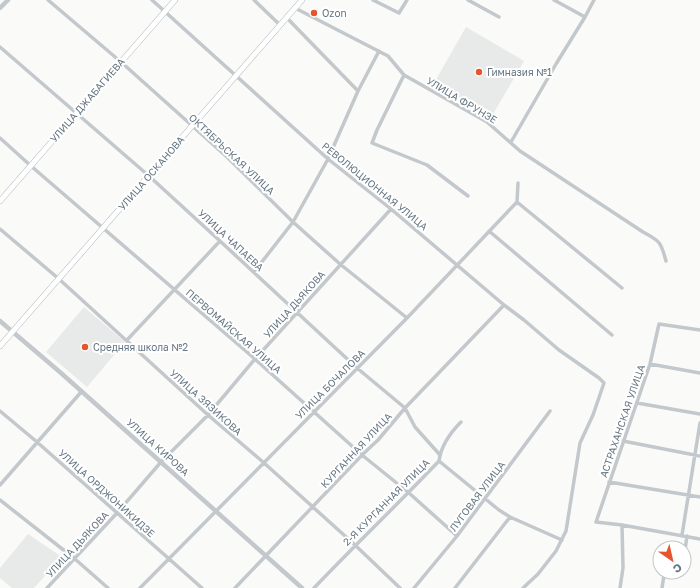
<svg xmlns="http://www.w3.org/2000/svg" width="700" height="588" font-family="'Golos Text',sans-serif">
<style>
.built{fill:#e8e9e9}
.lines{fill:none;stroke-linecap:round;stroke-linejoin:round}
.secondary-casing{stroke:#b3babf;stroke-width:6}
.minor{stroke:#c3c8cc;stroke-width:3.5}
.tertiary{stroke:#c3c8cc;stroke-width:4.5}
.secondary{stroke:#fff;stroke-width:5}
.poi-dot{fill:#e4572e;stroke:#fff;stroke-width:1.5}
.labels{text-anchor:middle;stroke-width:4;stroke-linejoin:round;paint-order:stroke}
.poi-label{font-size:10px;fill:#657683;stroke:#fff;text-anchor:start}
.street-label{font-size:10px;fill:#657683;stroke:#fff}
</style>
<rect width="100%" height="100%" fill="#fafaf8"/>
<path class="built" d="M 466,27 L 524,61 L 492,116 L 434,83 Z
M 84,307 L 125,342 L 87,387 L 46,352 Z
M 28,534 L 62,557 L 34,588 L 12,588 L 0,578 L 0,568 Z"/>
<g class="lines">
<defs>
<path id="secondary" d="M 0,201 L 175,0
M 0,346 L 302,0"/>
</defs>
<use href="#secondary" class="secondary-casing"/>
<path class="minor" d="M 48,0 L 121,62 L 227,157 L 293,222 L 340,264 L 407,318
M 152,0 L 328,159 L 391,209 L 504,305 L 524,320 L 559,350 L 599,378 L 604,383 L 593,415 L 580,443 L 566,531 L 556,551 L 538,574 L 523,588
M 254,0 L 280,25
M 373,0 L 399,13 L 407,0
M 468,0 L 499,17
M 554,0 L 585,17
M 295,8 L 388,56 L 404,75 L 487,122 L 520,151 L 643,232 C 660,241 661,242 666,261
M 287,18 L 358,91
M 0,47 L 149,176 L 220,241 L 357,368 L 405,408 L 415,427 L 440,455
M 404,75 L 377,130 L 372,143 L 427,165 L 468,196
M 0,138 L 31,166 L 255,359 L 362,455 L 409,493 L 457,536
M 511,142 L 556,64 L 585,17 L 594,0
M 517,202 L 622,288
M 0,229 L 59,279 L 208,415 L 263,462 L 355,545 L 400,588
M 489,231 L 612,335
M 254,272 L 293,222 L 328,159 L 358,91 L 379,51
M 700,330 L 659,324 L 650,364 L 596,522 L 622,525 L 700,539
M 127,340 L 220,241
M 650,364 L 700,373
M 637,403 L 700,414
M 0,411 L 37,442 L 202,588
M 623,441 L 700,456
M 439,461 L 499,510 L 510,517 L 562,540
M 609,482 L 700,497
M 0,485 L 82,391
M 0,500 L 75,559 L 108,588
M 682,535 L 700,423
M 684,557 L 687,536
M 47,588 L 117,513 L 161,462 L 208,415 L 255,359 L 391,209
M 140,588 L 407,318 L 517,202 L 518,183
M 235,588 L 362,455 L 378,440 L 405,408 L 504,305
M 314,588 C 355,545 398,504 439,461 C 441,446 451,432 461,422
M 414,588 L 457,536 L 550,411
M 455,588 L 510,517
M 620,588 L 623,568 L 622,525
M 662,588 L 664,575 L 681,575 L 682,572"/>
<path class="tertiary" d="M 0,8 L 8,0
M 0,321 L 61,373 L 302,588"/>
<use href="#secondary" class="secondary"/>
</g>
<g class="poi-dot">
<circle cx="314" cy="13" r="4"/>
<circle cx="479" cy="72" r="4"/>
<circle cx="85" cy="347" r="4"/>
</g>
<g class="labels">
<g class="poi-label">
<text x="322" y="17">Ozon</text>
<text x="487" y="76">Гимназия №1</text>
<text x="93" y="351">Средняя школа №2</text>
</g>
<g class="street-label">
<text transform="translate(87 100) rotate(-49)" y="4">УЛИЦА ДЖАБАГИЕВА</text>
<text transform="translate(462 100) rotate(31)" y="4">УЛИЦА ФРУНЗЕ</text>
<text transform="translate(232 154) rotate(43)" y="4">ОКТЯБРЬСКАЯ УЛИЦА</text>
<text transform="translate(151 173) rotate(-49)" y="4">УЛИЦА ОСКАНОВА</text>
<text transform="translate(375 186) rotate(39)" y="4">РЕВОЛЮЦИОННАЯ УЛИЦА</text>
<text transform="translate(231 240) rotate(43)" y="4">УЛИЦА ЧАПАЕВА</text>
<text transform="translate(294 304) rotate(-48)" y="4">УЛИЦА ДЬЯКОВА</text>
<text transform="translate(234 331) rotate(41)" y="4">ПЕРВОМАЙСКАЯ УЛИЦА</text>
<text transform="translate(330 384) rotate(-45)" y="4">УЛИЦА БОЧАЛОВА</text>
<text transform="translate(206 402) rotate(42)" y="4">УЛИЦА ЗЯЗИКОВА</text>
<text transform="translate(622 421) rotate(-71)" y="4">АСТРАХАНСКАЯ УЛИЦА</text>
<text transform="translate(158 447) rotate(42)" y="4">УЛИЦА КИРОВА</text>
<text transform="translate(356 450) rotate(-47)" y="4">КУРГАННАЯ УЛИЦА</text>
<text transform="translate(107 493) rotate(42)" y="4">УЛИЦА ОРДЖОНИКИДЗЕ</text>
<text transform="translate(477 496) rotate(-53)" y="4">ЛУГОВАЯ УЛИЦА</text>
<text transform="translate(386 502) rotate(-45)" y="4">2-Я КУРГАННАЯ УЛИЦА</text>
<text transform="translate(77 544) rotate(-47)" y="4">УЛИЦА ДЬЯКОВА</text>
</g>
</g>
<g transform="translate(672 560) rotate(146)"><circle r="19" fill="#ffffff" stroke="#c1c8cd"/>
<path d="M0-3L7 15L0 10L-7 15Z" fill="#e4572e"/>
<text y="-6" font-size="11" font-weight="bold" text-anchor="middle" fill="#657683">С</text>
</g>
</svg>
